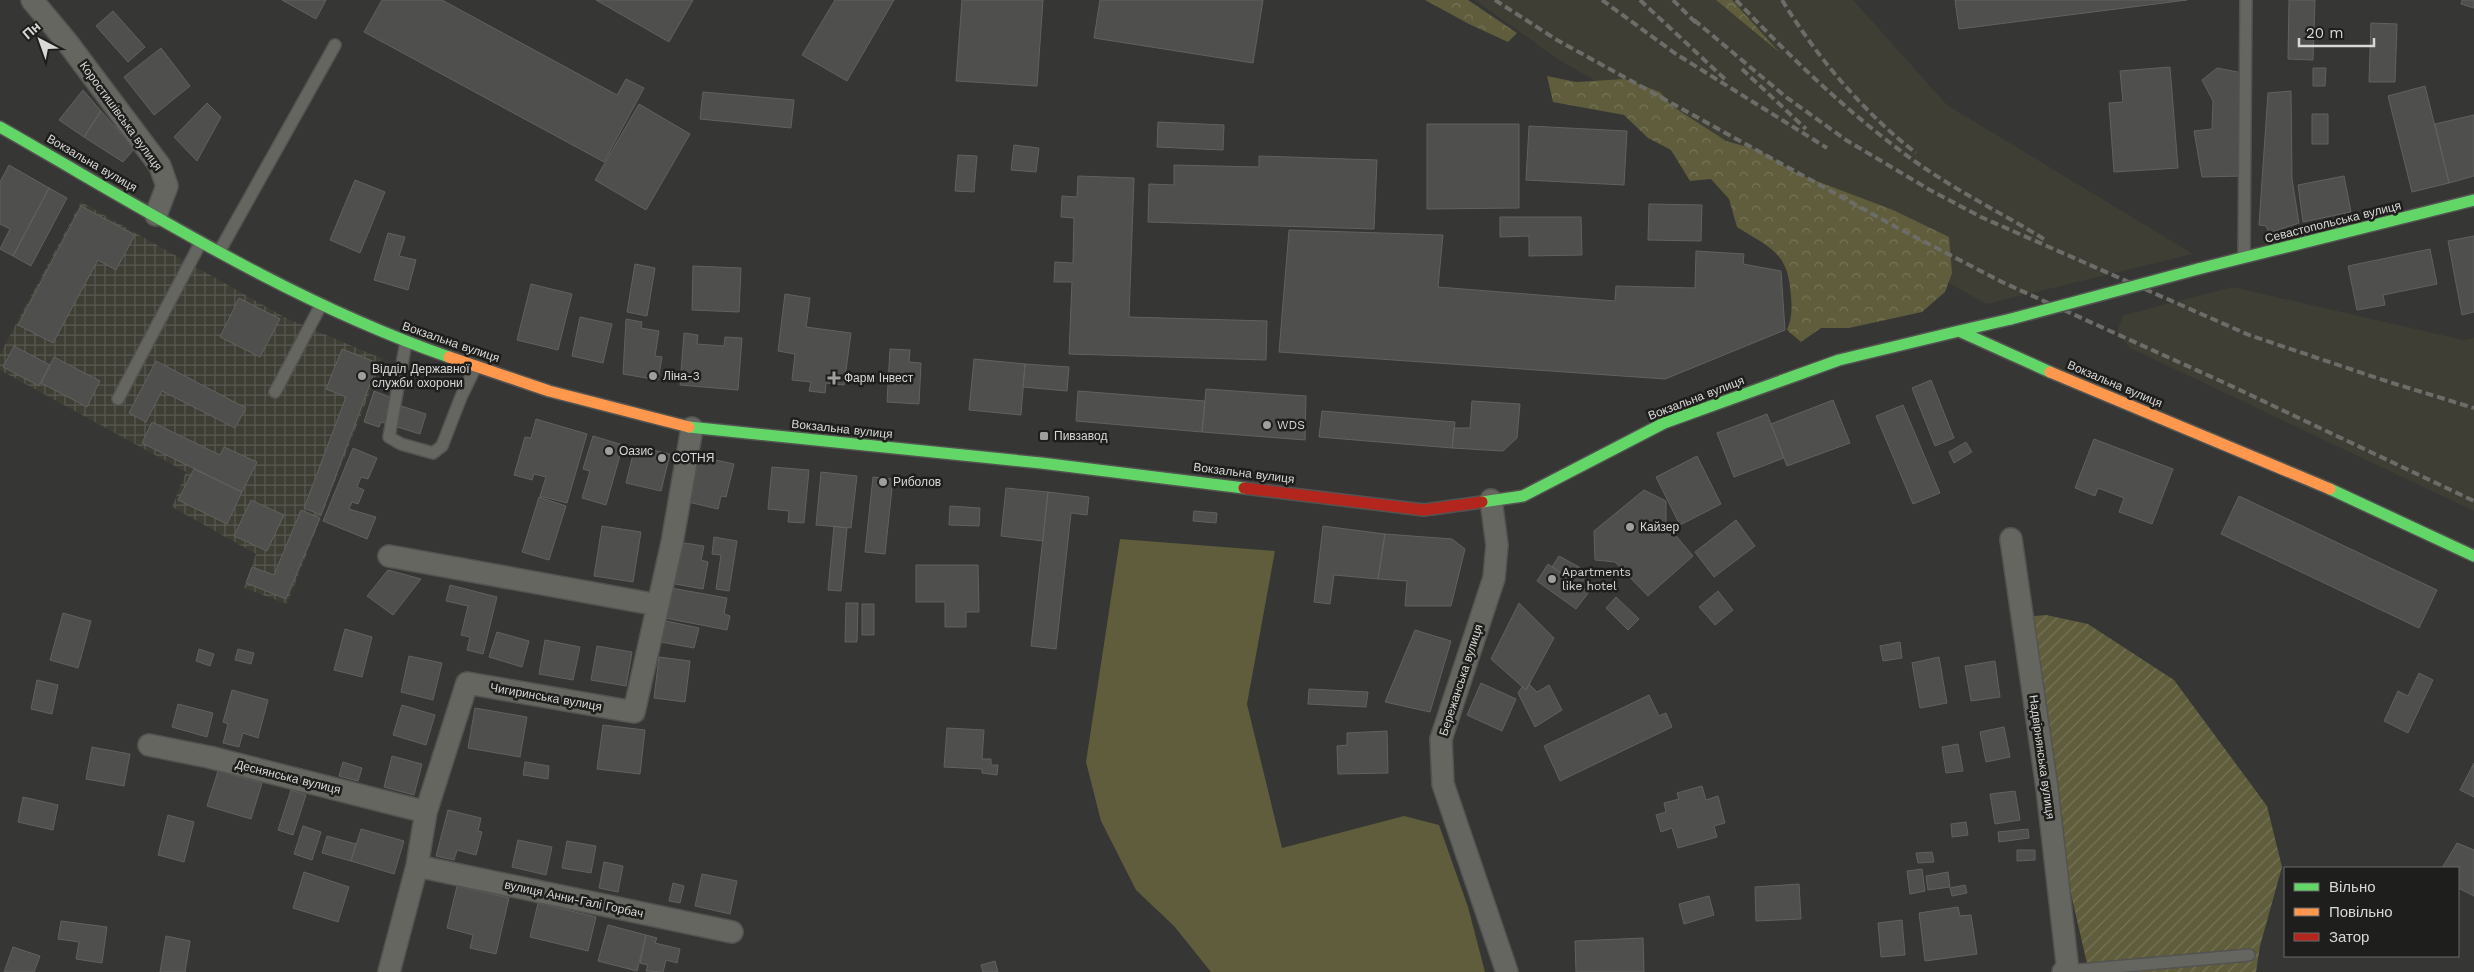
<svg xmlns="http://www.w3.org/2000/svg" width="2474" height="972" font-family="'Work Sans',sans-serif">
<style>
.built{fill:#3e3e35}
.industrial{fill:url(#industrial-grid)}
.forest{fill:url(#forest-crowns)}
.park{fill:#5f5d3b}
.garden{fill:url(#garden-furrows)}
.building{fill:#4f4f4d;stroke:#61615f}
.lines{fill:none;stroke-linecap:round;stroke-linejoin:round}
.lane-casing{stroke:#535351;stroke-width:14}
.street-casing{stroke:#535351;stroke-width:24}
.fast-casing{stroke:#535351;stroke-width:14}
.slow-casing{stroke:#535351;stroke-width:14}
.jam-casing{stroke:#535351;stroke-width:14}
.lane{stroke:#666661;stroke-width:11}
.street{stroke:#666661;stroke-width:21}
.fast{stroke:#63d668;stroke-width:11}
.slow{stroke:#ff974d;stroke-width:11}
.jam{stroke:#b3261e;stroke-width:11}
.rail{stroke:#6c6c68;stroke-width:4;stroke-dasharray:8 4;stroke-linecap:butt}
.fast-bridge-casing{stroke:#535351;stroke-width:14;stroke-linecap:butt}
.fast-bridge{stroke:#63d668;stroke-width:11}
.poi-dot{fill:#9f9f9d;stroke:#1e1e1c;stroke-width:2}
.labels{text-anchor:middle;stroke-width:5;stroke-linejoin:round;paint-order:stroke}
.street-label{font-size:12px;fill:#d8d8d6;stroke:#1e1e1c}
.poi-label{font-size:12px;fill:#d8d8d6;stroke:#1e1e1c;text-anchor:start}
</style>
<defs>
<pattern id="industrial-grid" width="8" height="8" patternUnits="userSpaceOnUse" patternTransform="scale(1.25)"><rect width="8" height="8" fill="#3e3e35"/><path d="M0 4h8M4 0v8" fill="none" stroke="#595952"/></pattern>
<pattern id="forest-crowns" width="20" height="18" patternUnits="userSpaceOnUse" patternTransform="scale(1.25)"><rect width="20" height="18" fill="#5f5d3b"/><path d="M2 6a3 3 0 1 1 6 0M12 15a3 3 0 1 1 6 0" fill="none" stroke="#757457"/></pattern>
<pattern id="garden-furrows" width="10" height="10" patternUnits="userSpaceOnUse" patternTransform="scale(1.25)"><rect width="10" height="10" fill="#5f5d3b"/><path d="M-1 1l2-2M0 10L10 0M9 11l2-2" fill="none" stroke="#757457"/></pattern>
</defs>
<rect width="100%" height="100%" fill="#363634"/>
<path class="built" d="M 1475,0 L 1853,0 L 1947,105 L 2193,254 L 1986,304 L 1559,60 Z
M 2233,287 L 2463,340 L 2474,338 L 2474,511 L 2130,348 L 2117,331 L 2124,315 Z"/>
<path class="industrial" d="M 81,202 L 286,318 L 383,359 L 287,604 L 244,588 L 256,554 L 172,507 L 186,472 L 0,370 L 0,354 Z"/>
<path class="forest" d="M 1425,0 L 1468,0 L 1517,33 L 1508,42 L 1469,24 Z
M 1716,0 L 1732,0 L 1779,52 Z
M 1547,76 L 1576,82 L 1625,79 L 1660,92 L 1672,106 L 1726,141 L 1758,150 L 1798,174 L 1893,210 L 1949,237 L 1952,273 L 1945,292 L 1922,312 L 1849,328 L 1821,328 L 1801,342 L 1787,330 C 1792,318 1792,309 1791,296 C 1788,251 1771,249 1737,227 L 1729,199 L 1711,179 L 1690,181 L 1671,150 L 1648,138 L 1624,115 L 1553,102 Z"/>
<path class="park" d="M 1120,539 L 1275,551 L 1247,704 L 1282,848 L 1404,816 L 1439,825 L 1468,907 L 1485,972 L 1211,972 L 1174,926 L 1136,890 L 1101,821 L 1086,762 Z"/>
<path class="garden" d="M 2046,615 L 2088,624 L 2174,680 L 2267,806 L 2282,867 L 2260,946 L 2256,972 L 2089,972 L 2063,860 L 2025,617 Z"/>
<path class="building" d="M 282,0 L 326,0 L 316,19 Z
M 382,0 L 442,0 L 617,95 L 626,79 L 644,88 L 604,162 L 364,32 Z
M 596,0 L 693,0 L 669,42 Z
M 835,0 L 894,0 L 847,81 L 802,55 Z
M 962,0 L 1043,0 L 1037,86 L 956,81 Z
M 1100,0 L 1263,0 L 1253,63 L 1094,38 Z
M 1955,0 L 2187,0 L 1959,29 Z
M 2289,0 L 2315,0 L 2313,60 L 2288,59 Z
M 2462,0 L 2474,0 L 2474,8 L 2461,4 Z
M 113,11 L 145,47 L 128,62 L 96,26 Z
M 2371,23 L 2397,24 L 2395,82 L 2369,82 Z
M 161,48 L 190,86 L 154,115 L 124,77 Z
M 2170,67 L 2178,168 L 2114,172 L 2109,103 L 2123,102 L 2120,71 Z
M 2217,68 L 2243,73 L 2242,176 L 2202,177 L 2194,131 L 2212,129 L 2213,101 L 2202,80 Z
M 2313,68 L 2326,68 L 2325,86 L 2313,86 Z
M 2425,86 L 2449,183 L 2412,192 L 2388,96 Z
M 83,90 L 101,111 L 84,137 L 59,120 Z
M 2291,91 L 2292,179 L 2299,223 L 2269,233 L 2266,226 L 2259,225 L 2268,93 Z
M 703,92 L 794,100 L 791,128 L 700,119 Z
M 207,103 L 221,117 L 197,161 L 174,137 Z
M 639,104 L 690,134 L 646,210 L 595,180 Z
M 101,111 L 134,149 L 123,162 L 84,137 Z
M 2312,114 L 2328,114 L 2328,144 L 2312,144 Z
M 2474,115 L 2474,176 L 2449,183 L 2435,124 Z
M 1158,122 L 1224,125 L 1223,150 L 1157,147 Z
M 1427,124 L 1519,124 L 1519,208 L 1427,209 Z
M 1529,126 L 1627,131 L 1624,185 L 1526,180 Z
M 1014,145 L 1039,148 L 1036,172 L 1011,170 Z
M 958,155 L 977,156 L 974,192 L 955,191 Z
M 1259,156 L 1377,160 L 1374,229 L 1148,222 L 1149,184 L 1174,185 L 1174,165 L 1259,167 Z
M 9,165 L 49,188 L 13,256 L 0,249 L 10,229 L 0,224 L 0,182 Z
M 1078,176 L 1134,178 L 1129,317 L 1267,321 L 1266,360 L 1069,354 L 1072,282 L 1054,282 L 1055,262 L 1073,263 L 1074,218 L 1061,217 L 1062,196 L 1077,197 Z
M 2344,176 L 2351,212 L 2303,222 L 2298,185 Z
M 355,180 L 385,192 L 360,253 L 330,240 Z
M 49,188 L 67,198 L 31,266 L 13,256 Z
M 1649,204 L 1702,205 L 1701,241 L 1648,240 Z
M 81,206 L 135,235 L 116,270 L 98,260 L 53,343 L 18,325 Z
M 1500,217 L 1581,217 L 1582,255 L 1529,256 L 1529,236 L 1500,237 Z
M 1289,230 L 1443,235 L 1438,287 L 1615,301 L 1616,286 L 1695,288 L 1696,251 L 1744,254 L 1743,264 L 1781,271 L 1785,330 L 1665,379 L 1279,352 Z
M 388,233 L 405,237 L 399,256 L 416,260 L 408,290 L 374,280 Z
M 2474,236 L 2474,312 L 2462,315 L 2448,241 Z
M 2430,249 L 2437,284 L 2383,295 L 2385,305 L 2357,310 L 2348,266 Z
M 635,264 L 655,268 L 647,316 L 627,312 Z
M 693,266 L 741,268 L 739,312 L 692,310 Z
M 531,284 L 572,294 L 558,350 L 517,340 Z
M 785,294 L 810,298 L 806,327 L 851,333 L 844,385 L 826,383 L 825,393 L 809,391 L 811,382 L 792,380 L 795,354 L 778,351 Z
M 239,298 L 280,319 L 260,357 L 220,337 Z
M 580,317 L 612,324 L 603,363 L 572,356 Z
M 626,319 L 642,322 L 641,328 L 659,331 L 655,356 L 662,357 L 658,380 L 623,374 Z
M 684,333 L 698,335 L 697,344 L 724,346 L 725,337 L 742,338 L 738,390 L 680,385 Z
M 14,346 L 50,365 L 39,386 L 3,367 Z
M 342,349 L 378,363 L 321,515 L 304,508 L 346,397 L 326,389 Z
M 890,349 L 910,350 L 909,362 L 921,363 L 919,404 L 887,402 Z
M 54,357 L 100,381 L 87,407 L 41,383 Z
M 974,359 L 1025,364 L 1021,415 L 969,410 Z
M 156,361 L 246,408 L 235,428 L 162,391 L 146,422 L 129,413 Z
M 1025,364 L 1069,367 L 1067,391 L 1023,387 Z
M 1931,380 L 1954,438 L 1935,446 L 1912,388 Z
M 1206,389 L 1306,396 L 1305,440 L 1202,432 Z
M 374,391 L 390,397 L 389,402 L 426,414 L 420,434 L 381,422 L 379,427 L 364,422 Z
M 1078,391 L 1205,401 L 1202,432 L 1076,421 Z
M 1833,400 L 1850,443 L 1787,466 L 1771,424 Z
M 1472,401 L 1520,404 L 1517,438 L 1503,451 L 1452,448 L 1454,428 L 1470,428 Z
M 1903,405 L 1940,493 L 1913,504 L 1876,416 Z
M 1322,411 L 1455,422 L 1452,448 L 1319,437 Z
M 1767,414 L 1784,458 L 1734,477 L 1717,433 Z
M 536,419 L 587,434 L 567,503 L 540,496 L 546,477 L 534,474 L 532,480 L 514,475 L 525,437 L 531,438 Z
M 152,422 L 220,455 L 224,447 L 257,462 L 242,492 L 142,443 Z
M 593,436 L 623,445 L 606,505 L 582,498 L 590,471 L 583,469 Z
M 2094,439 L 2173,469 L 2152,524 L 2119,512 L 2124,498 L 2098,488 L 2095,496 L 2075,488 Z
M 1966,442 L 1972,452 L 1954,463 L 1949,452 Z
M 635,446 L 670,454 L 661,491 L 626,483 Z
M 353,448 L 377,458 L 368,479 L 361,477 L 357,487 L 364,490 L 358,504 L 352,502 L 349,509 L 376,517 L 367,539 L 323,521 Z
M 1697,456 L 1721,504 L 1680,525 L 1656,477 Z
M 702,457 L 734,464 L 726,497 L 721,496 L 718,509 L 688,502 L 695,464 Z
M 772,467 L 809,470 L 804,523 L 788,522 L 789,511 L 768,509 Z
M 194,469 L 242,492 L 227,524 L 178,500 Z
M 821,472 L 857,476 L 851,528 L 816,525 Z
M 873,477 L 893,479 L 885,554 L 865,552 Z
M 1006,488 L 1048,492 L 1043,541 L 1001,536 Z
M 1644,490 L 1666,501 L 1666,524 L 1693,556 L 1648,596 L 1615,562 L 1595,560 L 1594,531 Z
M 1048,492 L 1089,497 L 1087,515 L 1071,513 L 1056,649 L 1031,646 Z
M 2239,496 L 2437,590 L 2419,628 L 2221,534 Z
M 539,497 L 566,506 L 549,560 L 522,552 Z
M 251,500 L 284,515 L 267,551 L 234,536 Z
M 950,506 L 980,508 L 979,526 L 949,525 Z
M 301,510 L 320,518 L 286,599 L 246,583 L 252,567 L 274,575 Z
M 1194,511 L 1217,513 L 1216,523 L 1193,521 Z
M 1736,520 L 1755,546 L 1714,577 L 1695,552 Z
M 602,526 L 641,532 L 633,582 L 594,576 Z
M 834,526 L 847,528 L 841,591 L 828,590 Z
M 1323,526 L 1385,534 L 1378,579 L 1334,575 L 1330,604 L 1314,602 Z
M 1385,534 L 1452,539 L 1465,549 L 1451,606 L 1405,606 L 1407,581 L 1378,579 Z
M 714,537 L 737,541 L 729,591 L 716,589 L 721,555 L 712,554 Z
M 678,542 L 704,546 L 701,560 L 708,562 L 703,589 L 670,583 Z
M 1559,556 L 1588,572 L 1580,586 L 1552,567 Z
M 1548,564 L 1589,592 L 1576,609 L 1537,581 Z
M 916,565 L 978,565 L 979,612 L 966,612 L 966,627 L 945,627 L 945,602 L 916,602 Z
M 388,570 L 421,579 L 393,615 L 367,596 Z
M 450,585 L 497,597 L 483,654 L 467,650 L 470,637 L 461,635 L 468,606 L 446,601 Z
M 671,588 L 727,598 L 724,614 L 730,616 L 727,630 L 665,618 Z
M 1718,591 L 1733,610 L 1715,625 L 1699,607 Z
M 1616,597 L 1639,619 L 1628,630 L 1606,608 Z
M 846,603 L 858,603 L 857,642 L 845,642 Z
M 1519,603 L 1554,638 L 1526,690 L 1491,659 Z
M 862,604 L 874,604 L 874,635 L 862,635 Z
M 63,613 L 91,621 L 78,668 L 50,660 Z
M 666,621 L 699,628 L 694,648 L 661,642 Z
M 345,629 L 372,637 L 362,677 L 334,670 Z
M 1415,630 L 1451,641 L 1430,712 L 1385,702 Z
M 497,632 L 529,641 L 522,667 L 489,657 Z
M 545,640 L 580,647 L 573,680 L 539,674 Z
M 1900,642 L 1902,658 L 1883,661 L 1880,646 Z
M 597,646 L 632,652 L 626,686 L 591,680 Z
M 199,649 L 214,654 L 210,666 L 196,661 Z
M 238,649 L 254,653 L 251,664 L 235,660 Z
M 409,656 L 442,663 L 433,700 L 401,692 Z
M 659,657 L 690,661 L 685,702 L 654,698 Z
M 1939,657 L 1947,703 L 1920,708 L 1912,663 Z
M 1995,661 L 2000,697 L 1971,701 L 1965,666 Z
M 2419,673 L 2433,680 L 2408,733 L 2384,721 L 2398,691 L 2408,696 Z
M 37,680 L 58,685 L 52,714 L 31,709 Z
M 1481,683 L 1516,699 L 1502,731 L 1467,715 Z
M 1529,684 L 1537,692 L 1549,685 L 1562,710 L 1535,727 L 1518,693 L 1522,687 L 1526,690 Z
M 1309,689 L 1368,692 L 1366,707 L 1308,704 Z
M 232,690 L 268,700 L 258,738 L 243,733 L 239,747 L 223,743 L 228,724 L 223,722 Z
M 1649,695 L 1659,716 L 1666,713 L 1672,727 L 1560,781 L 1544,746 Z
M 178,704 L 213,713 L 207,737 L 172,727 Z
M 402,705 L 435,715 L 426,745 L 393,735 Z
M 475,708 L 527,717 L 520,757 L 468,748 Z
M 603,725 L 645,730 L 640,774 L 597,769 Z
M 2004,727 L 2010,757 L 1986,762 L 1980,732 Z
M 947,728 L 984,730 L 982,759 L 991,759 L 991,765 L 998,765 L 997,775 L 982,773 L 982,769 L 944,767 Z
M 1387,731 L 1388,773 L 1338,774 L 1337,746 L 1347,745 L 1347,733 Z
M 1958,744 L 1963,771 L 1946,773 L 1942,747 Z
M 92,747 L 130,754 L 124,786 L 86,779 Z
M 392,756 L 422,764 L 414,795 L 384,787 Z
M 343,762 L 362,768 L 358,781 L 339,776 Z
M 525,762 L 549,766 L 548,779 L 523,775 Z
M 2474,763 L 2474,797 L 2460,790 Z
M 218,771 L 262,783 L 251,819 L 207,806 Z
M 1702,786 L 1706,800 L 1718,796 L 1725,823 L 1714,826 L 1717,837 L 1678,848 L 1672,828 L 1661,832 L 1656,815 L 1666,812 L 1664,803 L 1679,799 L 1677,793 Z
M 291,790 L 306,795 L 293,835 L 278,830 Z
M 2015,791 L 2020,820 L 1995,824 L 1990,794 Z
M 23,797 L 58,805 L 53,830 L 18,822 Z
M 448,810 L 481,818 L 478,831 L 482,832 L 476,855 L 457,850 L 454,860 L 436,856 Z
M 168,815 L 194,822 L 184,862 L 158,855 Z
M 1966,822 L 1968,835 L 1952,837 L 1951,824 Z
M 303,826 L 321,832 L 312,860 L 294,854 Z
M 361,829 L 404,841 L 394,874 L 351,861 Z
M 2028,829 L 2029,838 L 1999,842 L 1998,832 Z
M 327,836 L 356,844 L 351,861 L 322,853 Z
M 518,840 L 552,847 L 546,875 L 512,867 Z
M 567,841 L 596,846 L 591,873 L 562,868 Z
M 2457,843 L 2474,850 L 2474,896 L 2458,888 L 2458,868 L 2442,868 Z
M 2017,850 L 2035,850 L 2035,860 L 2017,861 Z
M 1932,852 L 1934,862 L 1918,863 L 1916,853 Z
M 604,862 L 623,866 L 618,892 L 599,888 Z
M 1922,869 L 1925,891 L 1910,894 L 1907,871 Z
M 304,872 L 349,887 L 338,922 L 293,908 Z
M 1948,872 L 1950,887 L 1928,890 L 1926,876 Z
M 702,874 L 737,881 L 730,914 L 695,906 Z
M 673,883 L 684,886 L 680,903 L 669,901 Z
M 1799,884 L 1801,919 L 1756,921 L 1755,887 Z
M 1965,885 L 1967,893 L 1952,896 L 1950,888 Z
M 457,886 L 509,898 L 496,954 L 470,948 L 473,935 L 447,928 Z
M 1709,896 L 1714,915 L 1684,924 L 1679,904 Z
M 538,903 L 596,917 L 588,951 L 530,937 Z
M 1958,907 L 1960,916 L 1971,915 L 1977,954 L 1925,961 L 1919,913 Z
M 1902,920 L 1905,955 L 1881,957 L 1878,923 Z
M 61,921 L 107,927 L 102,963 L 76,959 L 79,942 L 58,939 Z
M 608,925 L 646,935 L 637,971 L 598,961 Z
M 646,935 L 657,938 L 655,943 L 680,949 L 677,963 L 666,960 L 663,972 L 646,971 L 648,965 L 640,963 Z
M 166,936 L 190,941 L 185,972 L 160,972 Z
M 1643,938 L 1644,972 L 1576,972 L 1575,941 Z
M 13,947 L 40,956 L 34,972 L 4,972 Z
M 995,961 L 998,972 L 983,972 L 981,965 Z"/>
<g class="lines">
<defs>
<path id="lane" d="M 219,252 L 335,45
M 2244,257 L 2246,0
M 406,342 L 389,437 L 401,444 L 433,453 L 442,446 L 461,397 L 476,366
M 275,392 L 321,305
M 118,399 L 201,242
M 2068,971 L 2249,955"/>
<path id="street" d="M 32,0 L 67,42 L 160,166 L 167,186 L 156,215
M 1491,500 L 1497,545 L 1494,578 L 1441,739 L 1443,784 L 1507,972
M 2011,539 L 2047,788 L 2068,971 L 2063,972
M 389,556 L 658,605
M 149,745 L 209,757 L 426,812
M 417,866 L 732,932
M 389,972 L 417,866 L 426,812 L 467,683 L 634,712 L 672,543 L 692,428"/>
<path id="fast" d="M 0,127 C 146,210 290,302 449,357
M 2198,269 L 2474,200
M 1959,331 L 2011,319
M 689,427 L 1041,463 L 1244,488
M 2330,489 L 2474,556
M 1482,502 L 1523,496 L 1664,423 L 1839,360 L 1959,331 L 2050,372"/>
<path id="slow" d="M 449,357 L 549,391 L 689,427
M 2050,372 L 2330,489"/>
<path id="jam" d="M 1244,488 L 1424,510 L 1482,502"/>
</defs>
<use href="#lane" class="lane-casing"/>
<use href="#street" class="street-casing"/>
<use href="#fast" class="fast-casing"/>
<use href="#slow" class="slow-casing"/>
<use href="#jam" class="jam-casing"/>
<use href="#lane" class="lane"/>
<use href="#street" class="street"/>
<use href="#fast" class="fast"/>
<use href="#slow" class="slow"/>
<use href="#jam" class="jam"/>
<path class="rail" d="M 1495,0 L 1557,40 L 1896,227 L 2002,282 L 2225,383 L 2474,501
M 1602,0 L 1676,54 L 1827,148
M 1640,0 L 1727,81
M 1673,0 L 1698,25
M 1736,0 C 1793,60 1852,117 1920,165 C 1959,192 2003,214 2044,239
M 1782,0 C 1816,56 1864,113 1916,153
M 1694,20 L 1786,97 L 1846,140 L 1930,190 L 1981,217 L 2249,335 L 2389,382 L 2474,408
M 1742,69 L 1806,129"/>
<defs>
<path id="fast-bridge" d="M 2011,319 L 2198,269"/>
</defs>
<use href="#fast-bridge" class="fast-bridge-casing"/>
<use href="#fast-bridge" class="fast-bridge"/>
</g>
<g class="poi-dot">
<circle cx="362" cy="376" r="5"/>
<circle cx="653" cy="376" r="5"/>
<path d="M831.5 370.5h5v5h5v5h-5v5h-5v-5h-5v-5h5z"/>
<circle cx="1267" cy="425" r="5"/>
<rect x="1039" y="431" width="10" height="10" rx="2.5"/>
<circle cx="609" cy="451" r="5"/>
<circle cx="662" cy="458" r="5"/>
<circle cx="883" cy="482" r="5"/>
<circle cx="1630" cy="527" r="5"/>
<circle cx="1552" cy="579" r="5"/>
</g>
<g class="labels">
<g class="street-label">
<text transform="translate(121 116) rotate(54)" y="4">Коростишівська вулиця</text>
<text transform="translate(92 163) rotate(30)" y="4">Вокзальна вулиця</text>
<text transform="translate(2333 222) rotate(-14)" y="4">Севастопольська вулиця</text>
<text transform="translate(451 342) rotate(19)" y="4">Вокзальна вулиця</text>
<text transform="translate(2115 384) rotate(23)" y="4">Вокзальна вулиця</text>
<text transform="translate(1696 398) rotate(-21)" y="4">Вокзальна вулиця</text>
<text transform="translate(842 429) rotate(6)" y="4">Вокзальна вулиця</text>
<text transform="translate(1244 473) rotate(7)" y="4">Вокзальна вулиця</text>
<text transform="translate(1461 680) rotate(-72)" y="4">Бережанська вулиця</text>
<text transform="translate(546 697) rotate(10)" y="4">Чигиринська вулиця</text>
<text transform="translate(2042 757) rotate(82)" y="4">Надвірнянська вулиця</text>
<text transform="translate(288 777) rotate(14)" y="4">Деснянська вулиця</text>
<text transform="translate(574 899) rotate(12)" y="4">вулиця Анни-Галі Горбач</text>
</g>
<g class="poi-label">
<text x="372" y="373">Відділ Державної<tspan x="372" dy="14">служби охорони</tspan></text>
<text x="663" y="380">Ліна-3</text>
<text x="844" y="382">Фарм Інвест</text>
<text x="1277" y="429">WDS</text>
<text x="1054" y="440">Пивзавод</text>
<text x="619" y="455">Оазис</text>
<text x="672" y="462">СОТНЯ</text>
<text x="893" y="486">Риболов</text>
<text x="1640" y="531">Кайзер</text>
<text x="1562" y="576">Apartments<tspan x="1562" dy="14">like hotel</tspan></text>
</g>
</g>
<rect x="2284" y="867" width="175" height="90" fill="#1e1e1c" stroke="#686866"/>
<rect x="2294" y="883" width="25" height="8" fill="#63d668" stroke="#686866"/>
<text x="2329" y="892" font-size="15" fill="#d8d8d6">Вільно</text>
<rect x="2294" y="908" width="25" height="8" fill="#ff974d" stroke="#686866"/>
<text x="2329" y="917" font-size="15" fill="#d8d8d6">Повільно</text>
<rect x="2294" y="933" width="25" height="8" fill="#b3261e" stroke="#686866"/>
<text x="2329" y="942" font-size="15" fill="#d8d8d6">Затор</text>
<g transform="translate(40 40) rotate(319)" stroke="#1e1e1c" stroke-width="4" paint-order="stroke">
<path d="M0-4L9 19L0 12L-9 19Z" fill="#d8d8d6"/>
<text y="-8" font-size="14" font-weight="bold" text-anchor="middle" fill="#d8d8d6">Пн</text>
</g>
<path d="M2299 38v8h75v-8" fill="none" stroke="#d8d8d6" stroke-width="2.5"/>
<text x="2306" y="38" font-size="15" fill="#d8d8d6" stroke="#1e1e1c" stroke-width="4" paint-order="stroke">20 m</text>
</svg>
